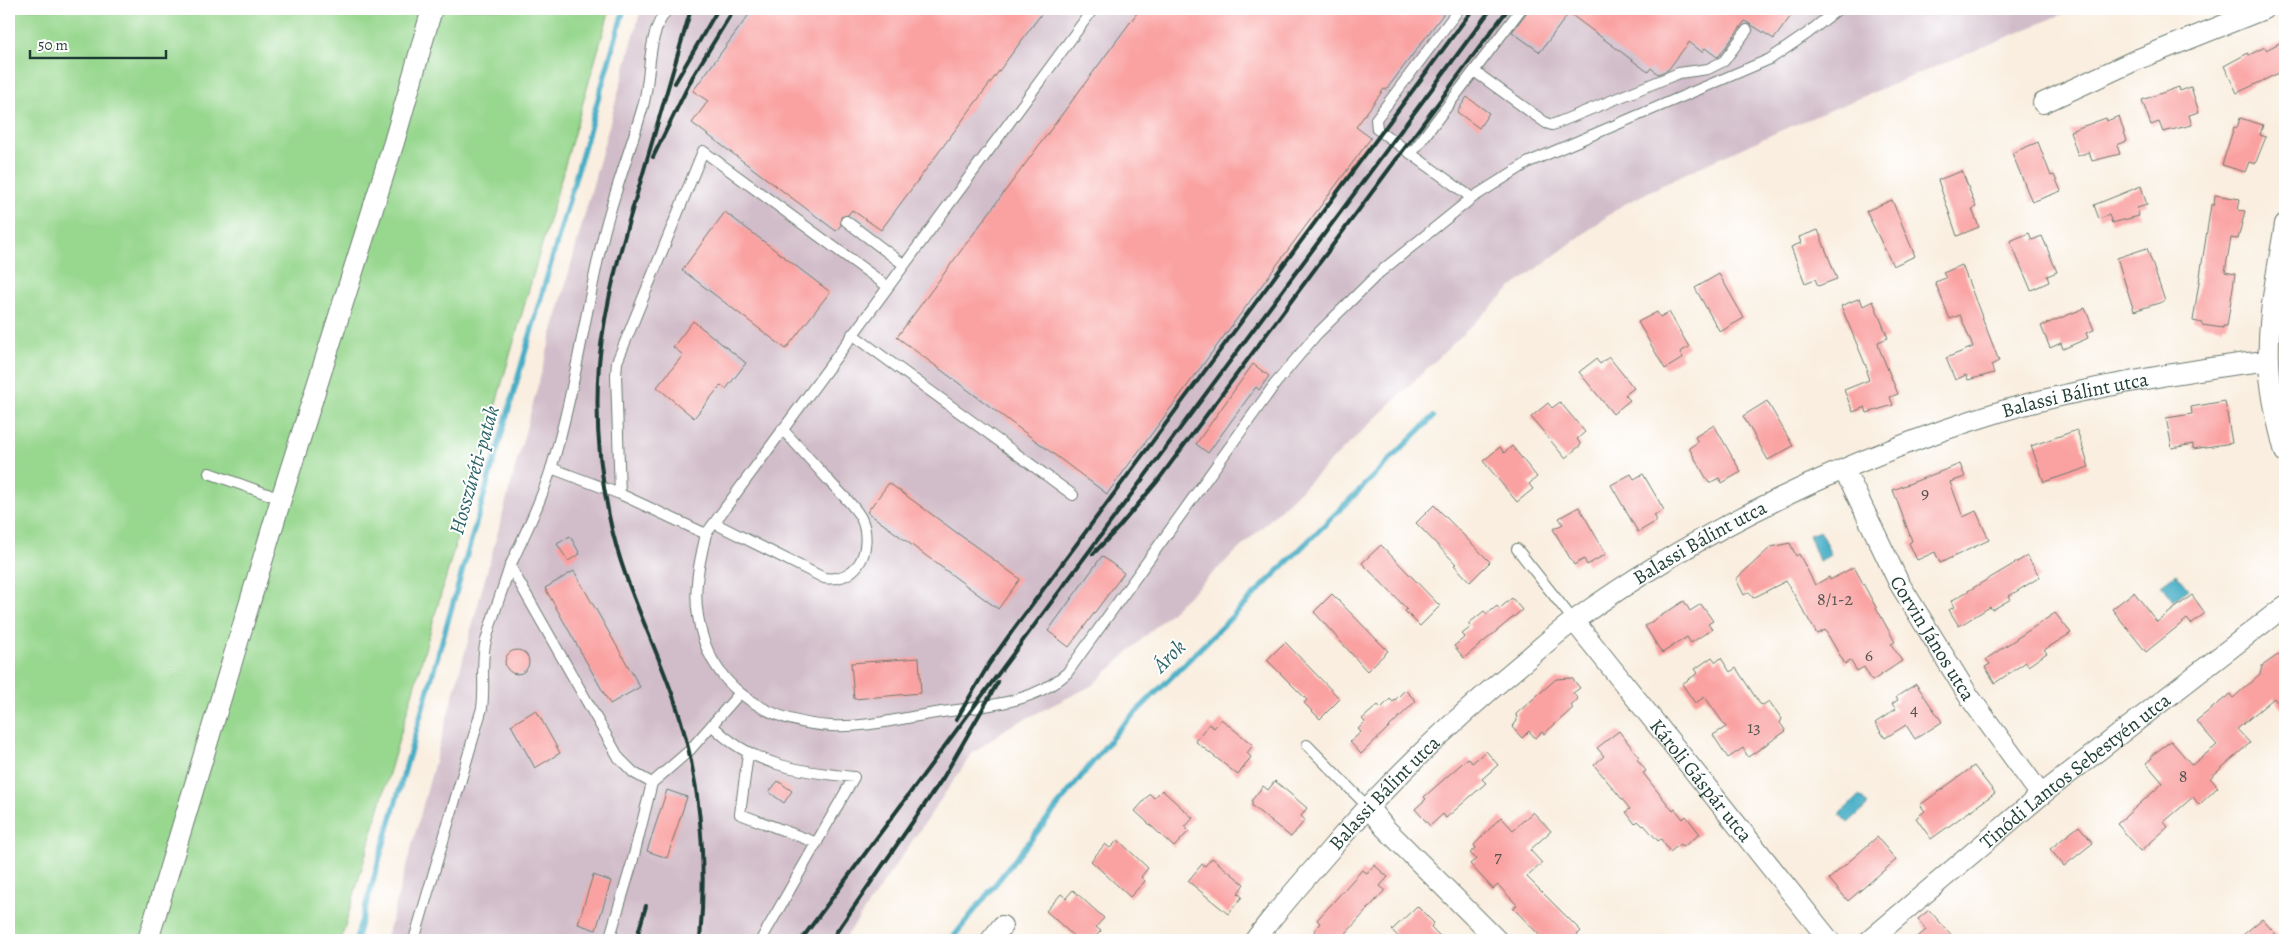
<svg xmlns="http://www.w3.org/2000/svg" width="2294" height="949" font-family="Alegreya,serif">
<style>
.industrial{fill:#d1bdc9}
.green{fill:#97d78e;stroke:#5b8a61}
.water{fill:#47aec6;stroke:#33767d}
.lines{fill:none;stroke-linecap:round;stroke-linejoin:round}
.stream{stroke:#47aec6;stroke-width:5.5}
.building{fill:#faa2a2}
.service-casing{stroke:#6b7b70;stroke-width:12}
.minor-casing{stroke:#6b7b70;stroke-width:22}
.service{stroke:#fff;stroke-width:10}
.minor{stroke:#fff;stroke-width:20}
.rail{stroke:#1f3d34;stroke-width:4}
.labels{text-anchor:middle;stroke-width:4;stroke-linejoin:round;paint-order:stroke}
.number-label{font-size:18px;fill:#565650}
.street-label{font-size:20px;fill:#1f3d34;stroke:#fff}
.water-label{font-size:21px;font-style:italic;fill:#2d6567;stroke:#fff}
</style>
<rect width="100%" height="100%" fill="#fff"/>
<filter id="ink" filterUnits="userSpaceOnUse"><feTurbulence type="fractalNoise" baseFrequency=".02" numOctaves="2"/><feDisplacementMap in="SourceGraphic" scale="10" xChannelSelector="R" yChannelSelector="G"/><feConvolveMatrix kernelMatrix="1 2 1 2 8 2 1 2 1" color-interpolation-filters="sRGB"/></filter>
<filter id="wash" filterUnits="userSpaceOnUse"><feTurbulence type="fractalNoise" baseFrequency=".0096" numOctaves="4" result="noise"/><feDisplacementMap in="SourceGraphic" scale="20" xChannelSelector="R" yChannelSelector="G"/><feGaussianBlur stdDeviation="1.12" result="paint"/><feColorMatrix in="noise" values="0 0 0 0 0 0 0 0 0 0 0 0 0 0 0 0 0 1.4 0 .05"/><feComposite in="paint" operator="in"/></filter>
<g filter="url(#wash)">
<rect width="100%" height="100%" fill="#f9eedf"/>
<path class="industrial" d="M 641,9 L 2075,9 L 1782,130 L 1682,175 L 1621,206 L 1512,287 L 1257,532 L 1093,685 L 1007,728 L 972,754 L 844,940 L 386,940 Z"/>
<path class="green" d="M 9,9 L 610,9 L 341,940 L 9,940 Z"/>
<path class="water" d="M 1820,531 L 1831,555 L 1819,561 L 1809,535 Z
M 2176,574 L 2188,589 L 2173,601 L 2161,585 Z
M 1860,796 L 1868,805 L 1848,823 L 1839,814 Z"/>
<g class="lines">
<path class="stream" d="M 356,940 L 624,9
M 951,940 L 1119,729 L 1433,417"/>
</g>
<g id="blocks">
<path class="building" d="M 753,9 L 1045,9 L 881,230 L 852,210 L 848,215 L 841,217 L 841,225 L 836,231 L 692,123 L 708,101 L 693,91 Z
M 1140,9 L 1447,9 L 1386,90 L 1384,89 L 1356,127 L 1371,138 L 1107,494 L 897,337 Z
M 1529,9 L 1796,9 L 1774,39 L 1745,21 L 1719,56 L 1717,57 L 1705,48 L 1702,52 L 1689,42 L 1668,70 L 1658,74 L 1651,68 L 1648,72 L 1569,13 L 1540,52 L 1512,32 Z
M 2285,40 L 2285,70 L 2237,93 L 2224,66 L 2248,53 L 2249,55 L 2265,47 L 2266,50 Z
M 2179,87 L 2180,91 L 2191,87 L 2199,112 L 2189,115 L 2192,125 L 2163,132 L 2159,122 L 2151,125 L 2142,100 Z
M 1467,97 L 1489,113 L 1479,128 L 1457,112 Z
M 2119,116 L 2127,141 L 2117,145 L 2120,154 L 2092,161 L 2089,152 L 2078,156 L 2070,131 L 2106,118 L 2107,121 Z
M 2240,118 L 2263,125 L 2260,135 L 2266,137 L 2255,164 L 2249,162 L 2245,172 L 2222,165 L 2234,127 L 2237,128 Z
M 2038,142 L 2051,176 L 2054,175 L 2061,191 L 2032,202 L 2012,153 Z
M 1962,171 L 1976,207 L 1972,209 L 1979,227 L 1957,236 L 1938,180 Z
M 2141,186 L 2147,205 L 2137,208 L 2139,216 L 2112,223 L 2109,215 L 2099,219 L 2094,205 Z
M 2215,195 L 2240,199 L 2238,210 L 2245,211 L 2238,239 L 2231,238 L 2225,272 L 2235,274 L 2227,326 L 2223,326 L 2223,328 L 2202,325 L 2202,323 L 2193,321 L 2211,205 L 2214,205 Z
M 1892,200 L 1915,256 L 1893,266 L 1866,211 Z
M 725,212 L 830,292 L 786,349 L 682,270 Z
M 1818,230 L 1837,279 L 1818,286 L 1815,279 L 1805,283 L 1791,247 L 1801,243 L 1799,237 Z
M 2029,233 L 2032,240 L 2042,236 L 2057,272 L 2047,276 L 2049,282 L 2031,290 L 2010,241 Z
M 2147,248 L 2165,301 L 2134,311 L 2117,258 Z
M 1962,265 L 1999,361 L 1991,365 L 1994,373 L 1968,380 L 1966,375 L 1955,380 L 1946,358 L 1973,347 L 1960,315 L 1950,319 L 1935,282 L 1946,278 L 1943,273 Z
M 1719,274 L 1744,318 L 1720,332 L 1695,288 Z
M 1860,298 L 1863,306 L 1873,301 L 1888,338 L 1878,342 L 1879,348 L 1898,394 L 1890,397 L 1893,405 L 1867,413 L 1865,407 L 1853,412 L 1844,390 L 1869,380 L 1866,371 L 1868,371 L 1841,306 Z
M 2085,308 L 2094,330 L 2086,333 L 2088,338 L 2063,349 L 2061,343 L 2050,348 L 2041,326 Z
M 1657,312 L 1660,317 L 1669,312 L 1689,347 L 1680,352 L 1683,358 L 1665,369 L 1638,322 Z
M 693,321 L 746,363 L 726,389 L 721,385 L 694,418 L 657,387 L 683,355 L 673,347 Z
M 1609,357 L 1634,388 L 1625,395 L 1630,400 L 1613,414 L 1579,372 L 1596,359 L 1600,364 Z
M 1253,364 L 1269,376 L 1259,390 L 1256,387 L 1208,453 L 1196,444 Z
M 1767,401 L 1793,446 L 1768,460 L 1743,416 Z
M 2225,401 L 2232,443 L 2193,449 L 2193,444 L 2172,448 L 2166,418 L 2192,414 L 2191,407 Z
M 1560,402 L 1585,432 L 1577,439 L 1581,445 L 1565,458 L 1531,417 L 1548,403 L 1552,408 Z
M 1714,425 L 1741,472 L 1722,483 L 1719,478 L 1709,483 L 1689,448 L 1698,442 L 1695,437 Z
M 2077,430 L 2089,467 L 2044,482 L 2031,446 Z
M 1512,446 L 1537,477 L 1529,484 L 1533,489 L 1517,502 L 1483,461 L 1500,447 L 1504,453 Z
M 1960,464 L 1965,477 L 1950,482 L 1963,517 L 1976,511 L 1989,540 L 1940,563 L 1935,552 L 1917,560 L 1909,543 L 1912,541 L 1893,490 Z
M 1631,474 L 1634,479 L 1643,474 L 1664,510 L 1654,515 L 1657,521 L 1638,532 L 1611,485 Z
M 889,483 L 1020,579 L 998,609 L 867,512 Z
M 1434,505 L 1490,562 L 1470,582 L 1454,565 L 1456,564 L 1416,523 Z
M 1579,507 L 1606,554 L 1587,565 L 1584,559 L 1574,565 L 1553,529 L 1563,524 L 1559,518 Z
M 570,536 L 580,554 L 568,561 L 557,544 Z
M 1790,543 L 1796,556 L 1799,554 L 1815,585 L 1829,577 L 1830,580 L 1854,567 L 1895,642 L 1891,644 L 1902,661 L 1872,681 L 1864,667 L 1857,671 L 1850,660 L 1845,664 L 1825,630 L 1817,634 L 1786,581 L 1753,598 L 1749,592 L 1744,595 L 1736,579 L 1771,547 Z
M 1381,545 L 1440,606 L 1420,626 L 1405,611 L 1407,609 L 1362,563 Z
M 1102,556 L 1124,573 L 1069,647 L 1048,631 Z
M 2027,556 L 2040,577 L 2009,596 L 2011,599 L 1992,610 L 1990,607 L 1959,626 L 1949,610 L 1954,607 L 1951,601 Z
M 574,571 L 640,687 L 610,704 L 545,588 Z
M 2134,592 L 2157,622 L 2192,595 L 2205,613 L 2191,624 L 2187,619 L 2146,652 L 2112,609 Z
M 1332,594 L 1388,651 L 1367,671 L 1314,612 Z
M 1512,598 L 1522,610 L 1464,658 L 1454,646 L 1465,637 L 1462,634 L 1471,627 L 1468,624 L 1484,611 L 1487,614 L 1497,606 L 1499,609 Z
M 1684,601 L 1690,611 L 1701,604 L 1713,621 L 1708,624 L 1712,629 L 1691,643 L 1687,637 L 1662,653 L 1645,626 Z
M 2055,613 L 2071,633 L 2044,650 L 2047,653 L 2028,666 L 2026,662 L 1995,683 L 1985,667 L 1990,664 L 1986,659 Z
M 1285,642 L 1340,699 L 1320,719 L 1304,703 L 1307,700 L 1267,660 Z
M505 662a12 12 0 1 1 24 0a12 12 0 1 1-24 0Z
M 2285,650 L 2285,712 L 2274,698 L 2237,729 L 2250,743 L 2210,778 L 2218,787 L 2199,805 L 2193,797 L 2164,822 L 2168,827 L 2141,851 L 2117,824 L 2163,783 L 2146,763 L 2152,758 L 2151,756 L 2171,741 L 2192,765 L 2217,745 L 2196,721 L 2230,694 L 2233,698 L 2260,674 L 2262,666 Z
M 1712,657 L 1716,662 L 1721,658 L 1730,672 L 1736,668 L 1760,704 L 1763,705 L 1769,701 L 1782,719 L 1780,723 L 1786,731 L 1748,757 L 1743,748 L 1728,758 L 1713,735 L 1726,727 L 1705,697 L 1695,703 L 1682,684 L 1698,673 L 1695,669 Z
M 919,658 L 921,693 L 854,699 L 851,663 Z
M 1572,678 L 1580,688 L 1573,693 L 1578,699 L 1571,706 L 1573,708 L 1544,734 L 1542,732 L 1535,738 L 1529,731 L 1522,738 L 1512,727 L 1517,721 L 1516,714 L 1556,679 Z
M 1916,684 L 1942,722 L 1915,739 L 1906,725 L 1885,738 L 1875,723 L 1896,709 L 1892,704 L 1898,700 L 1896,697 Z
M 1405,690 L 1416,701 L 1361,754 L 1350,742 L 1361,732 L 1358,729 L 1365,722 L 1362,719 L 1378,705 L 1381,708 L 1390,699 L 1393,702 Z
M 536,710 L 560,753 L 535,768 L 511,725 Z
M 1221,719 L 1253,745 L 1247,753 L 1251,757 L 1238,775 L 1195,741 L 1209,724 L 1214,728 Z
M 1619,731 L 1639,757 L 1637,759 L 1646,771 L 1643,773 L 1673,811 L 1675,809 L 1683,819 L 1686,816 L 1700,834 L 1683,847 L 1680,844 L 1670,852 L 1661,839 L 1658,841 L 1644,825 L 1643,826 L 1638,821 L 1635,824 L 1626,812 L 1630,809 L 1594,765 L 1604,756 L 1597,748 Z
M 1486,751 L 1498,765 L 1482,779 L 1486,783 L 1446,818 L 1443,814 L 1430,826 L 1415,809 L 1426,799 L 1424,797 L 1468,758 L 1472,763 Z
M 1974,766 L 1995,793 L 1931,839 L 1916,818 L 1925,811 L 1920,805 Z
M 778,781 L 792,791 L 784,803 L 769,792 Z
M 1275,781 L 1307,808 L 1301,816 L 1305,820 L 1291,837 L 1252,806 L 1252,800 L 1263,786 L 1268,790 Z
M 667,790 L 687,797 L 667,858 L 647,851 Z
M 1162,790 L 1193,818 L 1185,827 L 1189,831 L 1174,847 L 1135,811 L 1150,794 L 1154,798 Z
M 1533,812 L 1551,831 L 1530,850 L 1542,863 L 1527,877 L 1581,931 L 1572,940 L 1544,940 L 1513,908 L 1517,905 L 1498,885 L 1493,889 L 1470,864 L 1476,859 L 1470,853 L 1476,848 L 1474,845 L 1501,817 L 1513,830 Z
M 2079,826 L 2093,843 L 2064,866 L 2050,849 Z
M 1877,837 L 1896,860 L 1848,901 L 1829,879 Z
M 1118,840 L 1148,868 L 1141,877 L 1145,881 L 1130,897 L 1091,861 L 1105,844 L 1110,848 Z
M 1212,858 L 1244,884 L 1238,893 L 1242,897 L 1228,914 L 1188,881 L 1202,864 L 1205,866 Z
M 1374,865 L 1388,877 L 1380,886 L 1385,890 L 1340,940 L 1324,940 L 1314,931 L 1320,923 L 1317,920 L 1362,870 L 1367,873 Z
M 593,875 L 611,881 L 596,930 L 578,924 Z
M 1073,890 L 1104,918 L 1096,927 L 1101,931 L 1092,940 L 1078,940 L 1046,911 L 1061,894 L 1066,898 Z
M 1417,906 L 1434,923 L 1431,927 L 1444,940 L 1401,940 L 1392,930 Z
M 1929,910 L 1956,940 L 1914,940 L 1926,930 L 1918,919 Z
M 2262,919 L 2281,940 L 2237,940 Z"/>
</g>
</g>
<g filter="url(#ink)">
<use href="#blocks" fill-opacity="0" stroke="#6b7b70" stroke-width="1"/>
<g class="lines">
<defs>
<path id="service" d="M 1093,9 L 706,534 C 700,560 693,588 698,616 C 708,685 764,722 831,726 C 865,728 902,718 936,713 C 981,706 1032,705 1067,673 L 1275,384 L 1316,335 L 1380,272 L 1472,198 L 1529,162 L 1770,59 L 1808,33 L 1838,9
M 1459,9 L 1376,119 L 1377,129 L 1472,198
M 1474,71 L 1546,123 L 1552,125 L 1679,73 L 1708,69 L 1724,61 L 1747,30
M 1411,154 L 1521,9
M 846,221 L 903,264
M 852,334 L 1073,495
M 551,468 L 620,494 L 706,534
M 209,473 L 281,499
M 620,494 L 616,375 L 617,362 L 703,151 L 887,286
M 714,523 L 824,578 C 838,580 849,576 858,565 C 867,553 868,532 861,518 C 854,505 841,494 831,483 C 815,465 799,447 782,429
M 1517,549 L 1574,621
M 712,725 C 750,765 801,772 854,777 L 761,940
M 1307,745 L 1368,807
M 748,754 L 740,814 L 817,843
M 652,783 L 634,773 L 619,758 L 510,566 C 525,534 540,503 551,469 C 575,392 585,311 604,233 C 615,190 631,148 643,106 C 652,75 646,33 668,9
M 414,940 L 482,708 C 485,687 481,666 485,645 C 491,619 502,592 510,566
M 609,940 L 632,863 L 652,783 L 689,751 L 739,694"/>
<g id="minor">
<path d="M 2043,103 L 2136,60 L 2264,9"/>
<path d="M 2285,224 C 2278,269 2267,316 2269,361 C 2270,392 2277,422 2285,452"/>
<path id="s1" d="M 1843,471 L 1851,483 L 1899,583 L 1968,695 L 2041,795"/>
<path id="s2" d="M 1574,621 L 1829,940"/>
<path d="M 1368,807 L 1385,828 L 1497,940"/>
<path d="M 148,940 L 281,499 L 394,142 L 432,9"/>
<path d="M 991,940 L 1002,926"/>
<path id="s3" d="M 1255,940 C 1280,906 1309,875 1336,843 C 1392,779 1453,720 1519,666 C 1537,651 1555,634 1575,620 C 1702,528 1852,457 2002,411 C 2056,395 2112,385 2167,375 C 2201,370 2235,363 2269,361"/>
<path id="s4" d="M 1870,940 L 2041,795 L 2285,606"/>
</g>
</defs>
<use href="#service" class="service-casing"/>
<use href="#minor" class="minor-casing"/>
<use href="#service" class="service"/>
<use href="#minor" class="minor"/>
<path class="rail" d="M 691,9 C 674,66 658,123 641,180 C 623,240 605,300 599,363 C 595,415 599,466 609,516 C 622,582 654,640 675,702 C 701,779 707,860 700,940
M 675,83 L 718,9
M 653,157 L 693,76 L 734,9
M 1093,554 L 1119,527 L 1156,483 L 1508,9
M 956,720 L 989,664 L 1013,630 L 1473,9
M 636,940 L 646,906
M 801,940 L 1491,9
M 831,940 L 943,778 L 998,682"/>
</g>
</g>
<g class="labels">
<g class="number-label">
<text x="1925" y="499">9</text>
<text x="1835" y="605">8/1-2</text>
<text x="1869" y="661">6</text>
<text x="1914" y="715">4</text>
<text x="1754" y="733">13</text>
<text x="2183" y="782">8</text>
<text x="1498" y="862">7</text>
</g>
<g class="street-label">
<text dy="7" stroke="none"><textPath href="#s3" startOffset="1006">Balassi Bálint utca</textPath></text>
<text dy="7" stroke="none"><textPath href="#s3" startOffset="601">Balassi Bálint utca</textPath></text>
<text dy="7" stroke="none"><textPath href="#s1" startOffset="190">Corvin János utca</textPath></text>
<text dy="7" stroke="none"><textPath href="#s4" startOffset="266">Tinódi Lantos Sebestyén utca</textPath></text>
<text dy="7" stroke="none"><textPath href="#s2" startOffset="204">Károli Gáspár utca</textPath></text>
<text dy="7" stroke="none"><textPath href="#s3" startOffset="196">Balassi Bálint utca</textPath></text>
</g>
<g class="water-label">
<text transform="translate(474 470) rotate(-74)" y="7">Hosszúréti-patak</text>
<text transform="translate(1169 656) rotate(-45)" y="7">Árok</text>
</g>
</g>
<rect width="2294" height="949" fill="none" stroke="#fff" stroke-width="30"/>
<path d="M30 50v8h136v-8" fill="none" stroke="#1f3d34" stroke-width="2.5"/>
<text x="38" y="50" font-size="15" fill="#1f3d34" stroke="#ffffff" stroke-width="4" paint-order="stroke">50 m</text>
</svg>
